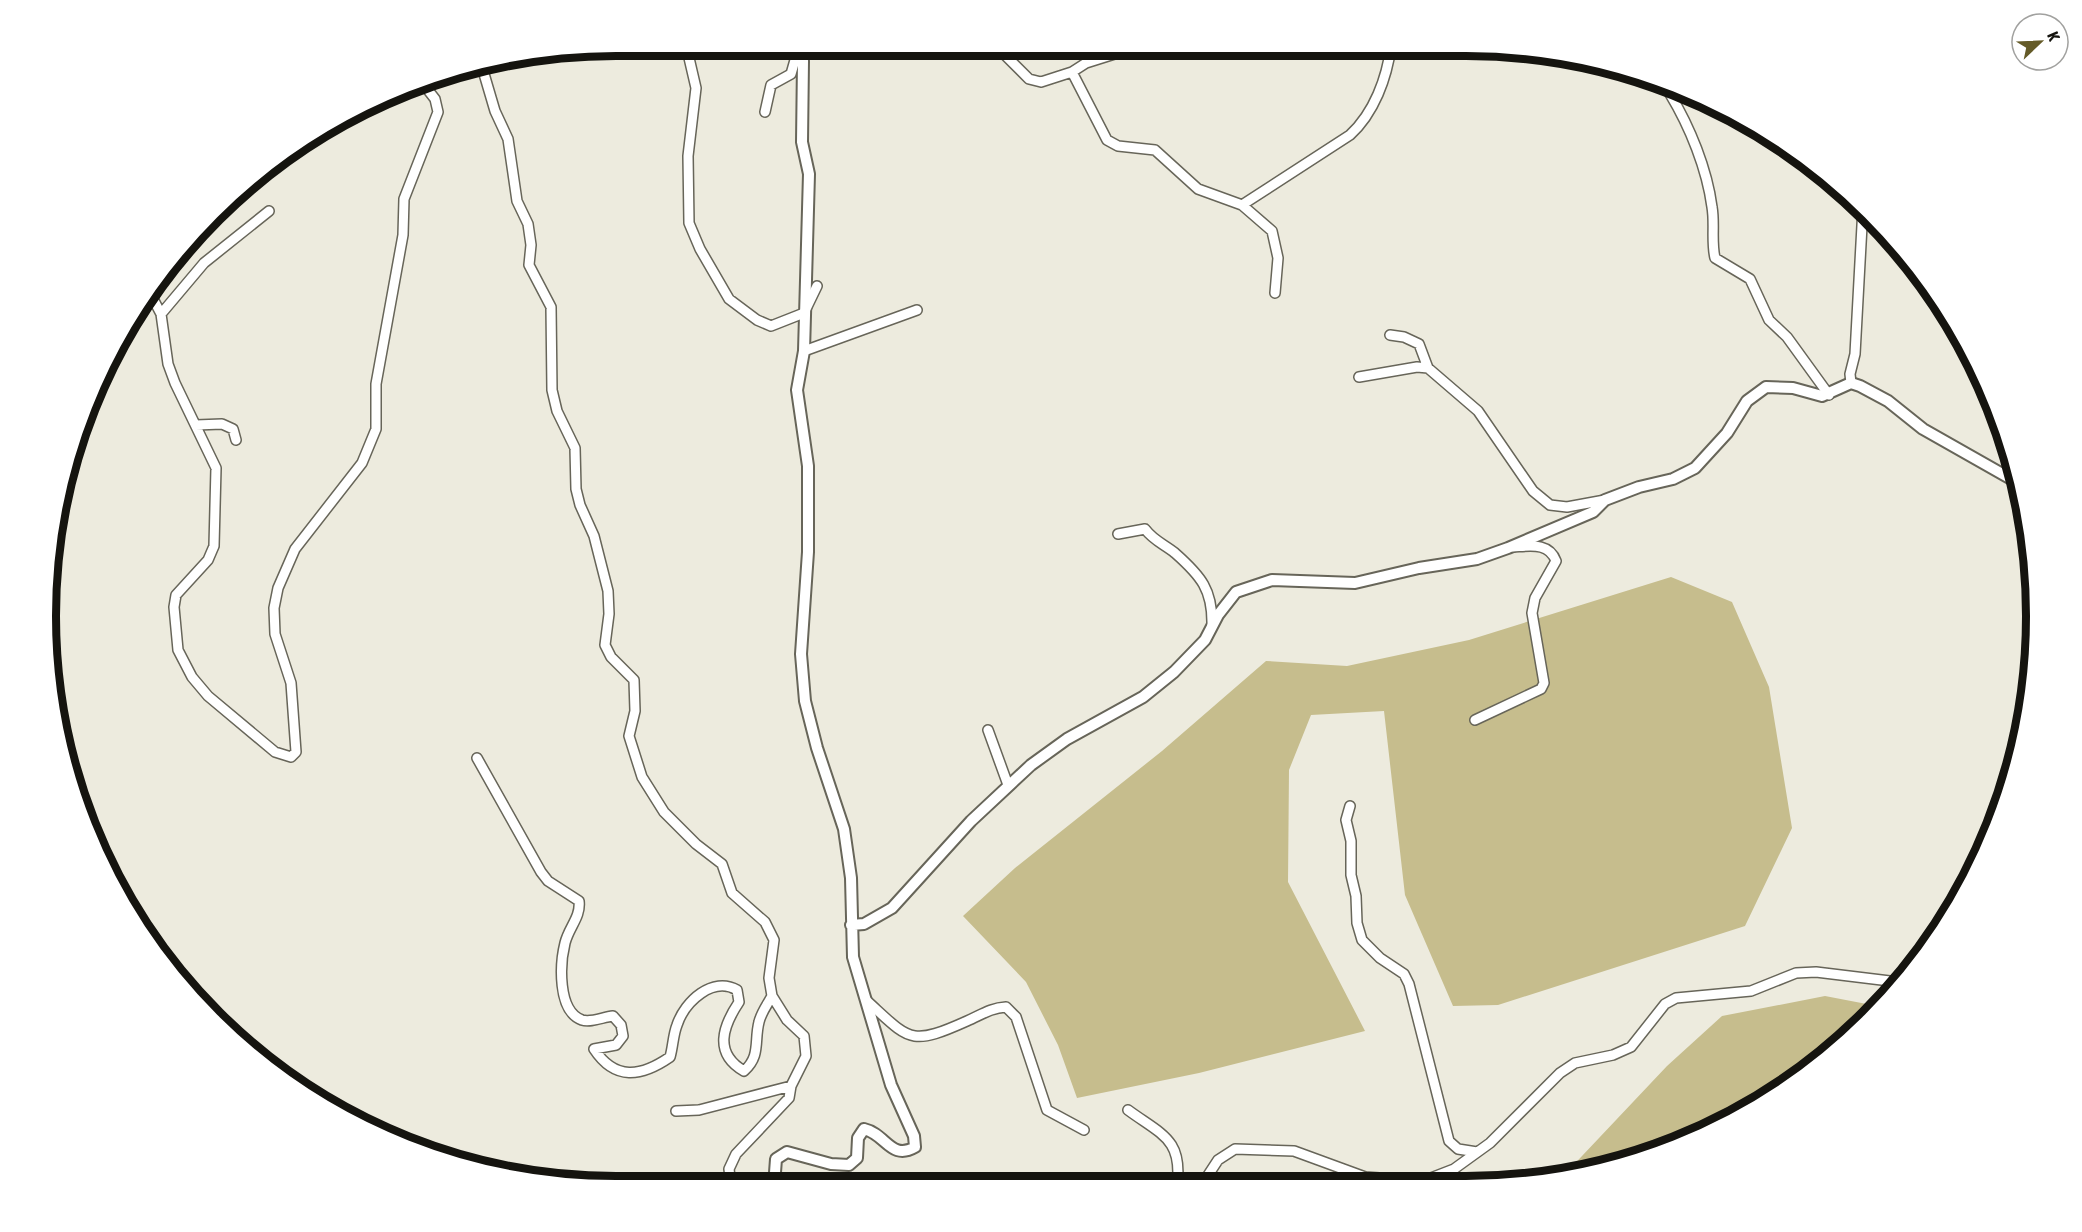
<svg xmlns="http://www.w3.org/2000/svg" width="2082" height="1232" font-family="'Asap Condensed',sans-serif">
<style>
.green{fill:#c6bd8d}
.lines{fill:none;stroke-linecap:round;stroke-linejoin:round}
.minor-casing{stroke:#676559;stroke-width:12}
.tertiary-casing{stroke:#676559;stroke-width:14}
.minor{stroke:#fff;stroke-width:9}
.tertiary{stroke:#fff;stroke-width:10}
.rim{fill:none;stroke:#15140f;stroke-width:8}
</style>
<rect width="100%" height="100%" fill="#edebde"/>
<path class="green" d="M 1671,577 L 1732,602 L 1769,687 L 1792,828 L 1745,926 L 1498,1005 L 1453,1006 L 1405,895 L 1384,711 L 1311,715 L 1289,770 L 1288,882 L 1365,1031 L 1199,1073 L 1077,1098 L 1058,1045 L 1026,982 L 963,916 L 1015,868 L 1162,751 L 1266,661 L 1347,666 L 1469,640 Z
M 1825,996 L 1877,1006 L 1843,1045 L 1757,1106 L 1739,1107 L 1730,1120 L 1649,1157 L 1565,1174 L 1667,1066 L 1722,1016 Z"/>
<g class="lines">
<defs>
<path id="minor" d="M 686,45 L 696,88 L 688,156 L 689,223 L 700,249 L 729,299 L 757,320 L 771,326 L 804,313 L 817,286
M 996,46 L 1029,79 L 1041,82 L 1072,72 L 1086,63 L 1140,46
M 1419,46 L 1420,47
M 482,67 L 495,111 L 508,139 L 517,201 L 528,224 L 531,245 L 529,265 L 551,307 L 552,390 L 557,411 L 575,448 L 576,489 L 580,505 L 594,536 L 608,591 L 609,614 L 605,645 L 611,657 L 634,680 L 635,711 L 629,736 L 642,777 L 664,812 L 696,844 L 722,864 L 732,893 L 765,922 L 774,940 L 769,978 L 772,996 L 787,1020 L 804,1036 L 806,1056 L 791,1086 L 789,1098 L 736,1154 L 729,1169 L 731,1186
M 1072,72 L 1107,140 L 1118,146 L 1155,150 L 1198,189 L 1242,205 L 1272,231 L 1278,258 L 1275,293
M 1671,86 L 1670,94 C 1690,127 1707,169 1712,207 C 1715,224 1711,241 1715,258 L 1750,279 L 1769,320 L 1787,337 L 1829,395
M 765,112 L 771,85 L 791,74 L 797,53 L 801,49
M 1242,205 L 1350,135 C 1374,113 1387,78 1391,46
M 149,291 L 161,314 L 168,364 L 175,383 L 216,468 L 214,546 L 208,560 L 176,595 L 174,607 L 178,650 L 192,677 L 208,696 L 275,752 L 291,757 L 296,752 L 291,683 L 275,634 L 274,608 L 278,588 L 295,549 L 362,463 L 376,429 L 376,384 L 403,235 L 404,199 L 438,112 L 435,99 L 421,81
M 161,314 L 204,263 L 269,211
M 1390,335 L 1404,337 L 1419,344 L 1428,368 L 1478,411 L 1533,491 L 1550,505 L 1567,507 L 1605,500
M 804,351 L 917,310
M 1359,377 L 1417,367 L 1428,368
M 1851,383 L 1850,374 L 1855,354 L 1863,207
M 196,425 L 222,424 L 233,429 L 236,440
M 1118,534 L 1145,529 C 1154,541 1164,544 1175,553 C 1201,576 1213,590 1212,626
M 1475,720 L 1541,689 L 1544,683 L 1532,613 L 1535,598 L 1556,561 C 1549,542 1530,546 1513,547
M 988,730 L 1008,785
M 477,758 L 541,872 L 548,881 L 579,901 C 581,917 569,927 565,943 C 560,963 557,1011 582,1020 C 591,1023 603,1017 613,1016 L 621,1025 L 623,1036 L 616,1045 L 594,1049 C 615,1081 641,1077 670,1057 C 673,1047 673,1035 677,1025 C 685,1001 713,976 737,990 L 739,1002 C 723,1026 713,1053 744,1071 C 761,1056 754,1041 759,1022 C 761,1013 767,1005 772,996
M 1350,806 L 1346,820 L 1351,841 L 1351,875 L 1356,896 L 1357,923 L 1362,940 L 1380,958 L 1404,974 L 1409,984 L 1449,1141 L 1458,1149 L 1477,1152
M 866,1000 C 910,1040 909,1047 967,1021 C 981,1015 990,1008 1006,1007 L 1016,1017 L 1047,1110 L 1084,1130
M 1128,1110 C 1162,1135 1183,1139 1177,1186
M 676,1111 L 699,1110 L 791,1086
M 1201,1186 L 1218,1160 L 1235,1149 L 1294,1151 L 1365,1177 L 1423,1181 L 1454,1169 L 1490,1143 L 1560,1073 L 1575,1063 L 1613,1055 L 1631,1047 L 1665,1004 L 1676,998 L 1751,991 L 1796,973 L 1816,972 L 1898,982"/>
<path id="tertiary" d="M 851,925 L 864,924 L 892,908 L 971,821 L 1031,765 L 1067,739 L 1143,697 L 1174,672 L 1205,640 L 1218,615 L 1236,592 L 1272,580 L 1355,583 L 1419,568 L 1477,559 L 1508,548 L 1593,512 L 1605,500 L 1639,487 L 1673,479 L 1695,468 L 1727,433 L 1747,401 L 1766,387 L 1793,388 L 1822,396 L 1851,383 L 1860,386 L 1888,401 L 1923,429 L 2020,484
M 774,1186 L 776,1159 L 787,1152 L 831,1164 L 849,1165 L 857,1158 L 858,1138 L 864,1129 C 886,1134 891,1161 915,1147 L 914,1136 L 891,1085 L 853,957 L 851,878 L 844,829 L 817,748 L 805,701 L 801,654 L 808,552 L 808,466 L 797,390 L 804,351 L 809,174 L 802,142 L 803,61 L 800,45"/>
</defs>
<use href="#minor" class="minor-casing"/>
<use href="#tertiary" class="tertiary-casing"/>
<use href="#minor" class="minor"/>
<use href="#tertiary" class="tertiary"/>
</g>
<path d="M0 0H2082V1232H0ZM616 56H1466A560 560 0 0 1 2026 616V616A560 560 0 0 1 1466 1176H616A560 560 0 0 1 56 616V616A560 560 0 0 1 616 56Z" fill="#fff" fill-rule="evenodd"/>
<path class="rim" d="M616 56H1466A560 560 0 0 1 2026 616V616A560 560 0 0 1 1466 1176H616A560 560 0 0 1 56 616V616A560 560 0 0 1 616 56Z"/>
<g transform="translate(2040 42) rotate(67)"><circle r="28" fill="#ffffff" stroke="#a1a19f" stroke-width="1.5"/>
<path d="M0-4.5L10 22L0 15L-10 22Z" fill="#645a27"/>
<text y="-9" font-size="16" font-weight="bold" text-anchor="middle" fill="#15140f">K</text>
</g>
</svg>
